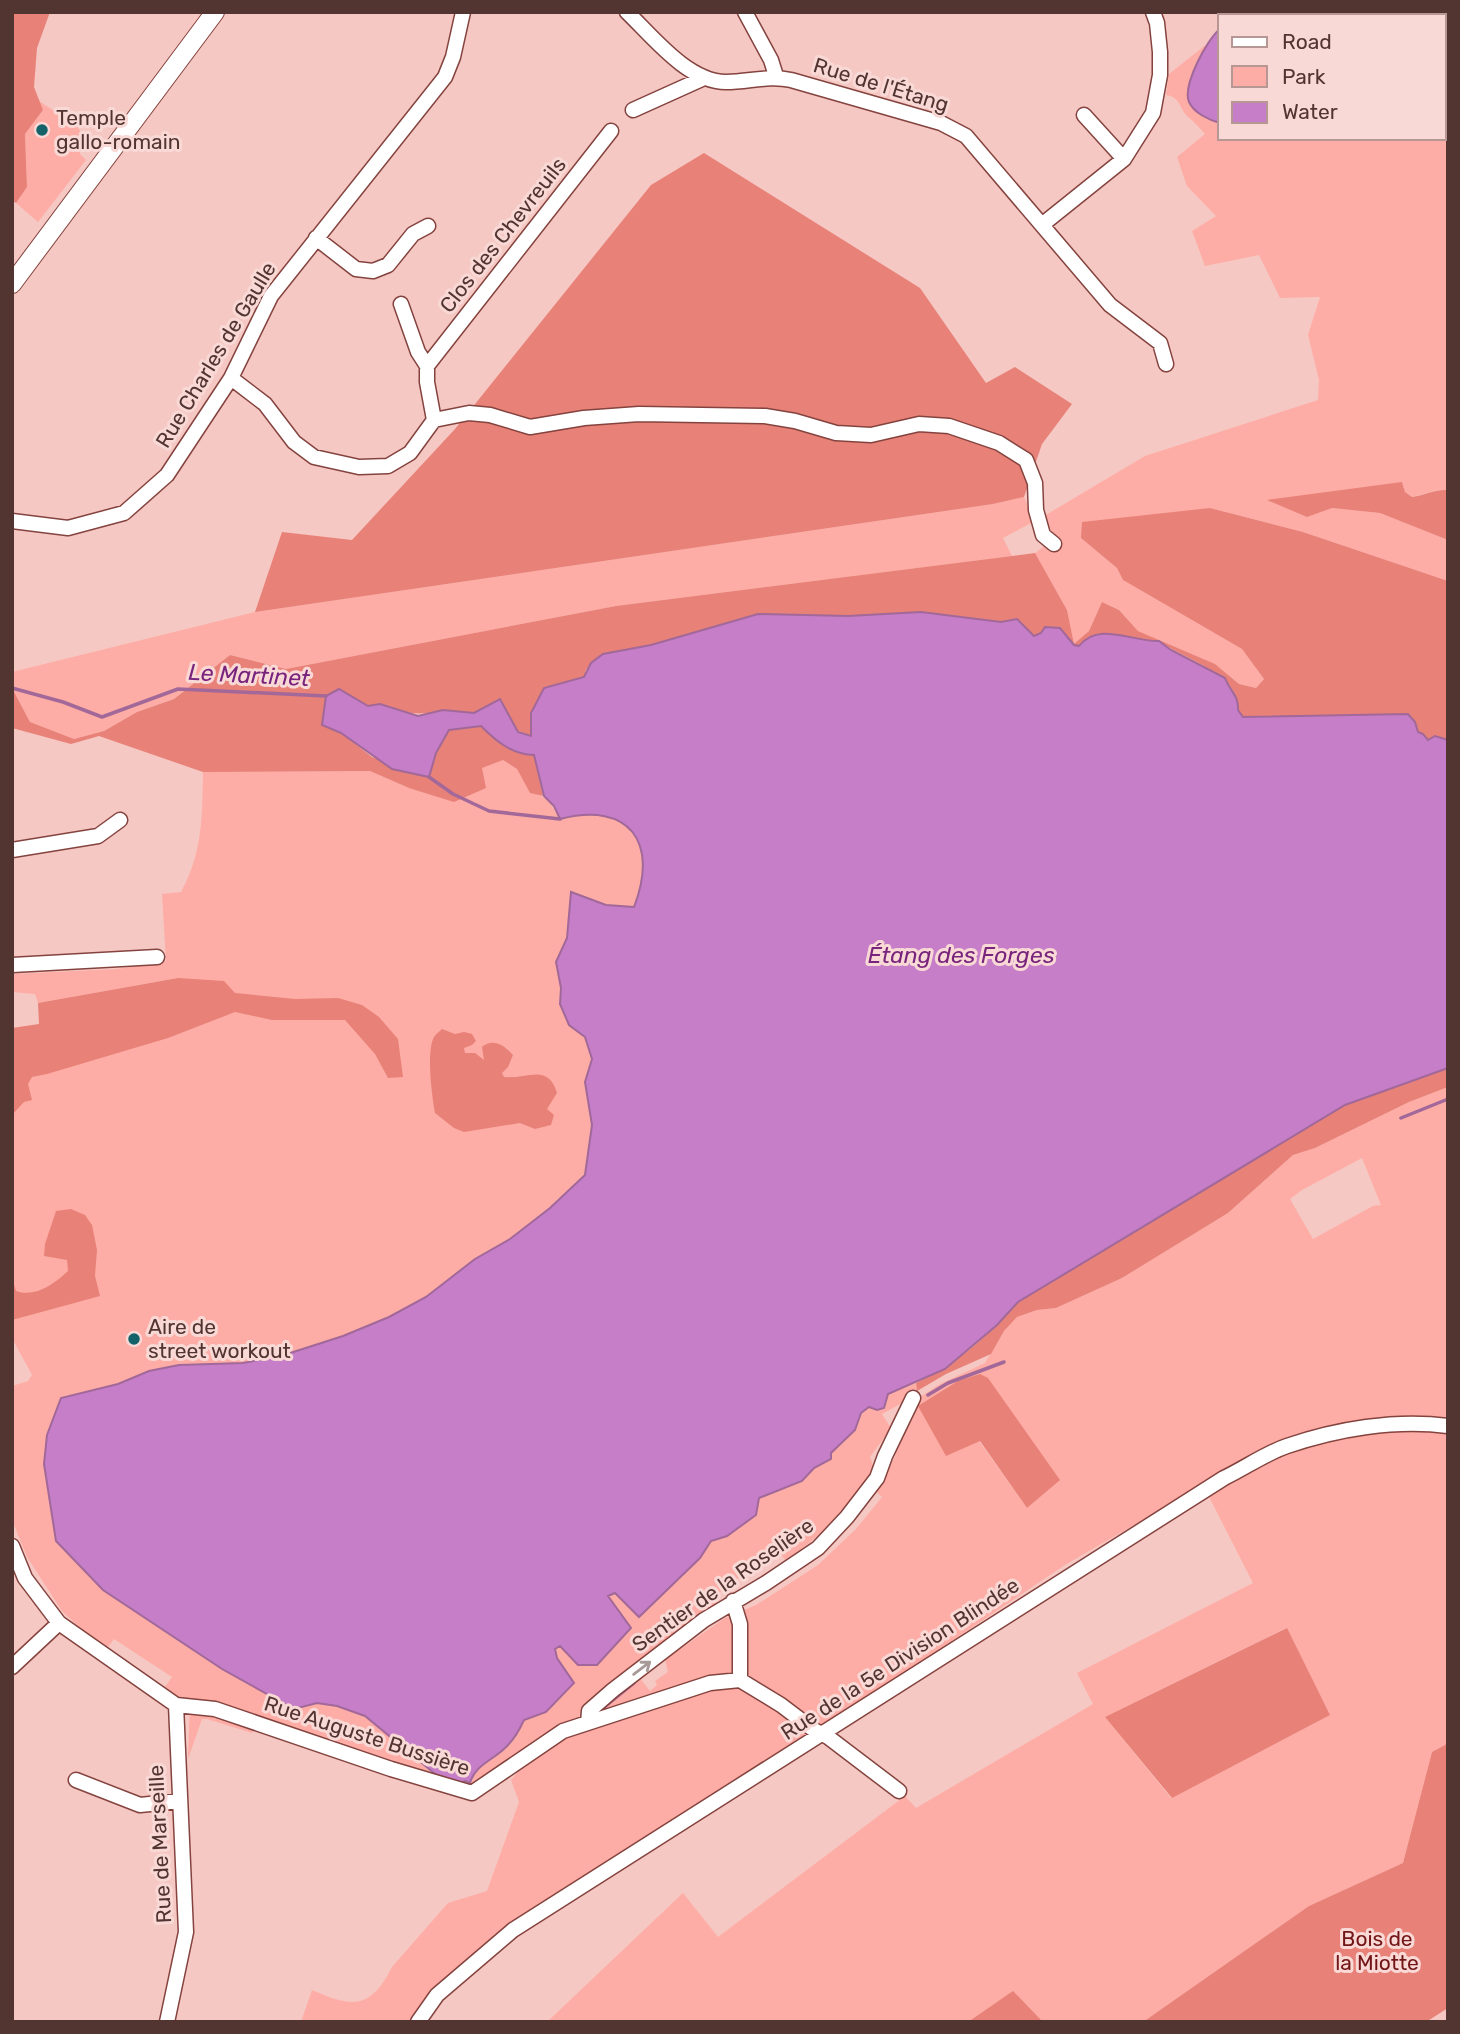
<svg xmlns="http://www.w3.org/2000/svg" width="1460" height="2034" font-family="Rubik,sans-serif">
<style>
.green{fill:#fdada5;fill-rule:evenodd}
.forest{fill:#e88178}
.water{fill:#c57ec7;stroke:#a2689a;stroke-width:2}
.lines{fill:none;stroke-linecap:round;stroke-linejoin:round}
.stream{stroke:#a2689a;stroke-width:3.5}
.minor-casing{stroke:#84433e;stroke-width:17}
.tertiary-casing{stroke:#84433e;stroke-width:20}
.minor{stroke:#fff;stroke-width:14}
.tertiary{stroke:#fff;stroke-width:18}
.oneway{stroke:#a89a98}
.poi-dot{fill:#13626a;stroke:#f9d9d6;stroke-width:2.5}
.labels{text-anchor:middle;stroke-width:6;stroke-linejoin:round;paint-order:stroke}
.street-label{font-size:21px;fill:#523431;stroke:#f9d9d6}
.poi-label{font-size:21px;fill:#523431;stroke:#f9d9d6;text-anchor:start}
.park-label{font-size:21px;fill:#721516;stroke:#f9d9d6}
.water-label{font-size:23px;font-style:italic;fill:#78237c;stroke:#f9d9d6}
</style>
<rect width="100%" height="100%" fill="#f6c8c3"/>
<path class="green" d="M 1251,12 L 1448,12 L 1448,490 L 1437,490 L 1412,497 L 1405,492 L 1402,482 L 1307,517 L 1332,508 L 1380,513 L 1448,540 L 1448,581 L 1303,532 L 1210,508 L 1081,538 L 1117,568 L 1123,580 L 1242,649 L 1264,679 L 1256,688 L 1239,684 L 1215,664 L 1138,631 L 1119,610 L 1102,602 L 1089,631 L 1074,645 L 1067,610 L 1035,553 L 1046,545 L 1044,516 L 1145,456 L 1318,400 L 1319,380 L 1308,335 L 1320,297 L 1280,298 L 1259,255 L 1205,266 L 1192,231 L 1216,216 L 1187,186 L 1177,157 L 1205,134 C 1199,127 1194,122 1187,116 C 1179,107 1180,97 1166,95 L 1169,74 L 1207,44 L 1192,77 L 1207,118 L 1220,123 L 1220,138 L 1444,138 L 1444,16 L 1248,16 Z
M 39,101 L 76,125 L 81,132 L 80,154 L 86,160 L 38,222 L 16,203 L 27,187 L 25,134 L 43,110 Z
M 1024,497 L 1035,521 L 1003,538 L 1012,556 L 616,606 L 286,669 L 230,655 L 174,699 L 137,712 L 104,731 L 74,739 L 30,722 L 12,688 L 12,672 L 255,612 L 993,504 Z
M 503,760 L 517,769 L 530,793 C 550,797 550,803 560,819 C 631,801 659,843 634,907 L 606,905 L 571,892 L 567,938 L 556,962 L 561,988 L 560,1004 L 569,1025 L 585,1037 L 592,1059 L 585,1082 L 592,1125 L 585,1175 L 550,1208 L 510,1239 L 475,1259 L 426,1297 L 389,1317 L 343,1336 L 284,1355 L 243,1363 L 179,1365 L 149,1371 L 118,1384 L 62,1398 L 47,1435 L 44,1464 L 56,1541 L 103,1590 L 222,1669 L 294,1709 C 301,1707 309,1704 316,1704 C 359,1698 401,1746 431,1771 L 402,1778 L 275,1737 L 276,1734 L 254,1727 L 252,1733 L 207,1719 L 202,1719 L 188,1759 L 190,1698 L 179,1698 L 165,1687 L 172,1677 L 114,1639 L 108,1647 L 81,1629 L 62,1611 L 27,1557 L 12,1520 L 12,1386 L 28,1381 L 32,1375 L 12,1338 L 12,1320 L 23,1316 L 12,1312 L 12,1053 L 178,978 L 38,1003 L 35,994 L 12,992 L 12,974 L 117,969 L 166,961 L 162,894 L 181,892 C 203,852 202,816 203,772 L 370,771 L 409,788 Z
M 1448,1087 L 1448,1740 L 1445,1745 L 1432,1752 L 1403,1863 L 1309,1906 L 1143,2022 L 1043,2022 L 1013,1992 L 968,2022 L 547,2022 L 683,1893 L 718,1937 L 905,1796 L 916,1808 L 1093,1704 L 1077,1673 L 1253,1583 L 1203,1485 L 1065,1565 L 819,1730 L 446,1983 L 411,2022 L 301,2022 L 312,1990 C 351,2007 370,2011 392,1967 L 448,1903 L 487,1891 L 519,1802 L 511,1780 L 526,1762 L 558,1742 L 572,1736 L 639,1677 L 650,1691 L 657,1685 L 655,1681 L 668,1672 L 664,1655 L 672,1650 L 679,1650 L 725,1618 L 756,1605 L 818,1565 L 856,1529 L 882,1497 L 875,1490 L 895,1457 L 897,1444 L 914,1401 L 940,1384 L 985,1363 L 1004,1331 L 1017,1317 L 1037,1310 L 1056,1308 L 1122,1278 L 1228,1213 L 1293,1155 L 1315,1148 L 1409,1102 ZM 1362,1158 L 1381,1205 L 1373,1206 L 1313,1239 L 1290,1199 L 1302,1190 ZM 979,1441 L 1059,1480 L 1027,1508 ZM 1286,1628 L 1330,1715 L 1171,1798 L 1105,1717 Z
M 916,1383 L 917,1391 L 902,1403 L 882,1414 L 891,1428 L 870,1457 L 875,1471 C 851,1506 822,1537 785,1560 L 781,1554 L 777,1557 L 772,1552 L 715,1596 L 717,1603 L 581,1711 L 579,1719 L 479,1784 L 466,1786 C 474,1781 473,1776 478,1769 C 484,1760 493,1757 501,1752 C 512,1744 519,1732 524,1720 L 546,1712 L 557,1658 L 555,1649 L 560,1646 L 631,1627 L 607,1596 L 615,1593 L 640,1617 L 700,1558 L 711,1541 L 727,1536 L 755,1516 L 759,1498 L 802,1481 L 814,1468 L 826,1462 L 831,1453 L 855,1430 L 860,1414 L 888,1394 Z"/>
<path class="forest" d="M 12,12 L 50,12 L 37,48 L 34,87 L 43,110 L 25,134 L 27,187 L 16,203 L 12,200 Z
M 704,153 L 920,288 L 986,383 L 1015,367 L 1072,404 L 1042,444 L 1024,497 L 993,504 L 255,612 L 282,532 L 352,540 L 455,429 L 651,185 Z
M 1402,482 L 1405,492 L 1412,497 C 1425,495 1435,489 1448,490 L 1448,540 L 1380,513 L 1332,508 L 1307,517 L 1267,500 Z
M 1210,508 L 1303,532 L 1448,581 L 1448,740 L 1435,736 L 1427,741 L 1423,734 L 1418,732 L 1415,722 L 1408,714 L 1243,717 L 1238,710 C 1241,674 1183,659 1159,641 C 1132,642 1098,621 1079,646 L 1074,645 L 1060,628 L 1034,636 L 1017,619 L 1001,622 L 921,612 L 848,616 L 758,614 L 651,645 L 603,654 L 586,670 L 584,677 L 532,736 C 513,730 494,719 475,714 C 442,704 422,723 389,706 L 323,725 L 341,733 L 372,757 L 429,777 L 436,753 L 449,730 L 481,726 C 495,740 514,754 534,755 L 543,796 L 530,793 L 517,769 L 503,760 L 482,768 L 486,788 L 454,802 L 409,788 L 370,771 L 203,772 L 99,736 L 71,744 L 12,728 L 12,688 L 30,722 L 74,739 L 104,731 L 137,712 L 174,699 L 230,655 L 286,669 L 616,606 L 1035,553 L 1067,610 L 1074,644 L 1089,631 L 1102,602 L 1119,610 L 1138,631 L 1215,664 L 1239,684 L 1256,688 L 1264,679 L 1242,649 L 1123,580 L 1117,568 L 1081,538 L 1082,522 Z
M 178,978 L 224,981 L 235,993 L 295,999 L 338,998 L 362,1005 L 379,1017 L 398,1039 L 403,1077 L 388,1078 L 375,1054 L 345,1020 L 272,1020 L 235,1012 L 168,1038 L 47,1074 L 32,1077 L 28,1084 L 32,1100 L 24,1102 L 12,1115 L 12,1028 L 39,1024 L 38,1003 Z
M 442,1029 L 455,1034 L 464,1032 L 472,1034 L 476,1041 L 472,1045 L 464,1048 L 465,1053 L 475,1053 L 484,1060 L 482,1047 C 493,1038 504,1045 513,1055 L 508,1067 L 502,1073 L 504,1077 C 525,1080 548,1062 557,1093 L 547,1109 L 554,1115 L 551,1125 L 535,1129 L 520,1123 L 464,1132 L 454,1128 L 435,1113 C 432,1097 426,1052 434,1037 C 435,1035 440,1031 442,1029 Z
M 1448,1068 L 1448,1087 L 1409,1102 L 1315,1148 L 1293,1155 L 1228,1213 L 1122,1278 L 1056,1308 L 1037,1310 L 1017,1317 L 1004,1331 L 991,1354 L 946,1374 L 917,1391 L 916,1383 C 957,1364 988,1336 1018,1302 L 1345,1105 Z
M 71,1209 L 85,1215 L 92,1225 L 97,1250 L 95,1276 L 100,1296 L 12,1320 L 12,1278 L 16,1291 C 35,1298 54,1284 68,1271 L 67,1260 L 44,1256 L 45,1244 L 56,1211 Z
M 980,1374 L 988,1378 L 1060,1480 L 1027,1508 L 980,1441 L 946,1456 L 918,1406 L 958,1381 Z
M 1287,1628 L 1330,1715 L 1172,1798 L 1105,1717 Z
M 1448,1740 L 1448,2008 L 1426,2022 L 1143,2022 L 1309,1906 L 1403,1863 L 1432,1752 L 1445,1745 Z
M 1013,1991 L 1043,2022 L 968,2022 Z"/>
<path class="water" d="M 1220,29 L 1220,123 C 1209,120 1194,113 1189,102 C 1182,86 1207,39 1220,29 Z
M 921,612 L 1001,622 L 1017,619 L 1034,636 L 1041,633 L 1045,627 L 1060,628 L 1074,645 L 1079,646 C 1099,621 1132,642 1159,641 L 1171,650 L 1225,678 C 1230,691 1239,696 1238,710 L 1243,717 L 1408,714 L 1415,722 L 1418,732 L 1423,734 L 1428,740 L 1435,736 L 1448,740 L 1448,1068 L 1345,1105 L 1018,1302 L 997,1325 L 945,1369 L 888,1394 L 884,1408 L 877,1410 L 869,1407 L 861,1413 L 855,1430 L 831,1453 L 831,1459 L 814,1468 L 802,1481 L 759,1498 L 756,1515 L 727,1536 L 711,1541 L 700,1558 L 639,1617 L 615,1593 L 608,1596 L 631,1628 L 597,1665 L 578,1665 L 560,1646 L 555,1649 L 557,1658 L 574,1683 L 546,1712 L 524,1720 C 519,1731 514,1740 505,1748 C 493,1760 475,1765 470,1783 L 465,1781 L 461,1784 L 435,1774 L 365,1716 L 337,1706 L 317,1703 L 294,1709 L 222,1669 L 103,1590 L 56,1541 L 44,1464 L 47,1435 L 61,1398 L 118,1384 L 149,1371 L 179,1365 L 243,1363 L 284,1355 L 343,1336 L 389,1317 L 426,1297 L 475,1259 L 510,1239 L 550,1208 L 585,1175 L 592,1125 L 585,1082 L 592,1059 L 585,1037 L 569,1025 L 560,1004 L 561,988 L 556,962 L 567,938 L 571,892 L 606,905 L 634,907 C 659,843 630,801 560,819 L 554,806 L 544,796 L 534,755 C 511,754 496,741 481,726 L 449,730 L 436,753 L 429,777 L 392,769 L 341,733 L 322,725 L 326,696 L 339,689 L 368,706 L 380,704 L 418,716 L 443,710 L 474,713 L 500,699 L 518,732 L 531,736 L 531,713 L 544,688 L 584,677 L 591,663 L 603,654 L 651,645 L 758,614 L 848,616 Z"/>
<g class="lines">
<path class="stream" d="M 12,688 L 63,702 L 102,717 L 178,689 L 326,696
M 429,777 L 453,794 L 489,811 L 560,819
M 1401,1118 L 1448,1099
M 928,1395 L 948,1383 L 1004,1362
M 603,1708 L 634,1683"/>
<defs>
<path id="minor" d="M 627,12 C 653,37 688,82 726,82 C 749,82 769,75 791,80 L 941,123 L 966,136 L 1110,305 L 1160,343 L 1166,364
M 745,12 L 771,60 L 776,76
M 633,110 L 704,78
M 1084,115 L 1124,159
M 1043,224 L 1124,159 L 1153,113 L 1160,75 L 1160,52 L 1157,23 L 1153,12
M 316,238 L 356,269 L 373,271 L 388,265 L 413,234 L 428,226
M 401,304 L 418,352 L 427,366
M 231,378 L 265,404 L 294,442 L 314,457 L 359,467 L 388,466 L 410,453 L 434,420 L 469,413 L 490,415 L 530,427 L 584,418 L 639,414 L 765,416 L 795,421 L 836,433 L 871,435 L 919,424 L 949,426 L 999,443 L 1026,460 L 1035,483 L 1036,510 L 1043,535 L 1054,544
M 434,420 L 427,382 L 427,366 L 611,131
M 12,521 L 68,528 L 124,513 L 167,475 L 231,378 L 271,296 L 445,77 L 453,57 L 463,12
M 12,850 L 98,836 L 120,820
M 12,965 L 157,957
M 12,1546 L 25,1578 L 59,1623 L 176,1705 L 215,1709 L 391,1769 L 472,1793 L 563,1731 L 710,1683 L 740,1680 L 781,1705 L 814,1730 L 828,1737 L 899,1791
M 733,1601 L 740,1624 L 740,1680
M 12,1667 L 59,1623
M 588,1723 L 589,1711 L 613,1690 L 704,1620 L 766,1583 L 818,1548 L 847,1517 L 877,1478 L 885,1456 L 913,1398
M 76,1780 L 140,1805 L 179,1801
M 167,2022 L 186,1932 L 176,1705
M 418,2022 L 437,1995 L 513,1930 L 1224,1478 C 1245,1468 1266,1453 1287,1446 C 1337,1429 1395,1419 1448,1426"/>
<path id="tertiary" d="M 12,284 L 215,12"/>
</defs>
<use href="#minor" class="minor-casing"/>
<use href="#tertiary" class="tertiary-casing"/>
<use href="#minor" class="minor"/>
<use href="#tertiary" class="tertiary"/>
</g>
<defs><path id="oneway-shaft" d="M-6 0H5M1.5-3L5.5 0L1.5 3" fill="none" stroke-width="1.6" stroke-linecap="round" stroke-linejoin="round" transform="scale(1.75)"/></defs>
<use class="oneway" href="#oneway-shaft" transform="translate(642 1668) rotate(-37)"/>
<g class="poi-dot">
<circle cx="42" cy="130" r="7"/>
<circle cx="134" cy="1339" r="7"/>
</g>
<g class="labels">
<g class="street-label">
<text transform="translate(881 85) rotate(17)" y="7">Rue de l'Étang</text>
<text transform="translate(503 235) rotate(-52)" y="7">Clos des Chevreuils</text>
<text transform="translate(216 355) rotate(-59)" y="7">Rue Charles de Gaulle</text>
<text transform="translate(723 1585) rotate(-35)" y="7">Sentier de la Roselière</text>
<text transform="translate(900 1659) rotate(-33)" y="7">Rue de la 5e Division Blindée</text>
<text transform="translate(367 1736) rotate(18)" y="7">Rue Auguste Bussière</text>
<text transform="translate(160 1844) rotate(-93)" y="7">Rue de Marseille</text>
</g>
<g class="poi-label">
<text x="56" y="125">Temple<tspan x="56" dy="24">gallo-romain</tspan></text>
<text x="148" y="1334">Aire de<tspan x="148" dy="24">street workout</tspan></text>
</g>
<g class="park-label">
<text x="1377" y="1946">Bois de<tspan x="1377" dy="24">la Miotte</tspan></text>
</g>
<g class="water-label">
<text transform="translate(249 675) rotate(3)" y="8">Le Martinet</text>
<text x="961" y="963">Étang des Forges</text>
</g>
</g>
<rect width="1460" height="2034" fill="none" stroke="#523431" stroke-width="28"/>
<rect x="1218" y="14" width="228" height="126" fill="#f9d9d6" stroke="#b69794" stroke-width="2"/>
<rect x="1232" y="37" width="35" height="10" fill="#ffffff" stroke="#b69794" stroke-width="2"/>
<text x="1282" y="49" font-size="21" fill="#523431">Road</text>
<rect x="1232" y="66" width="35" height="21" fill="#fdada5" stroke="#b69794" stroke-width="2"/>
<text x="1282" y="84" font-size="21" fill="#523431">Park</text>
<rect x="1232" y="102" width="35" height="21" fill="#c57ec7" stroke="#b69794" stroke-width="2"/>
<text x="1282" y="119" font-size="21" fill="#523431">Water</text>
</svg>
